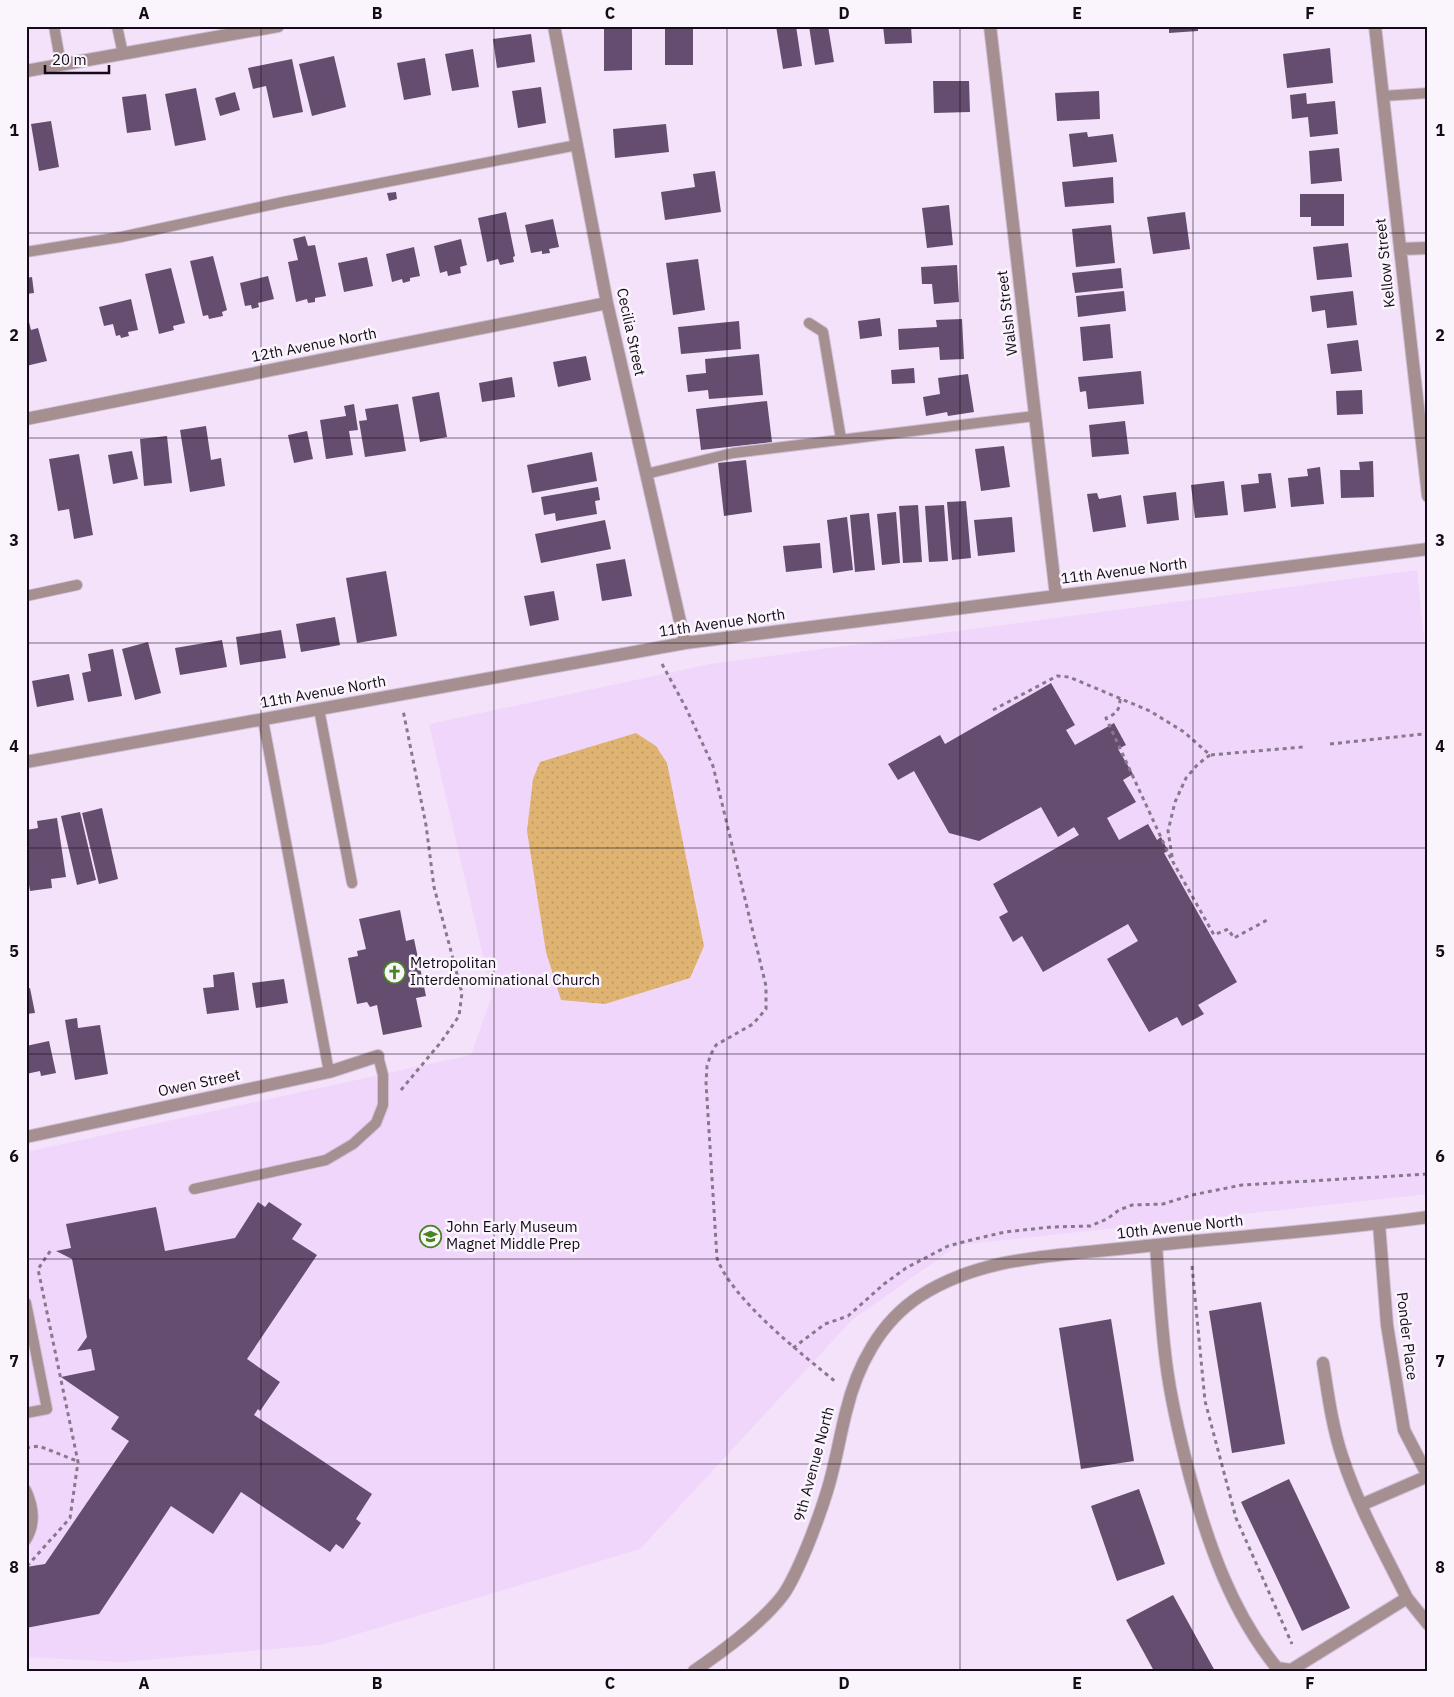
<svg xmlns="http://www.w3.org/2000/svg" width="1454" height="1697" font-family="'IBM Plex Sans',sans-serif">
<style>
.built{fill:#f1d6fb}
.green{fill:url(#green-dots)}
.building{fill:#654d6f}
.lines{fill:none;stroke-linecap:round;stroke-linejoin:round}
.service-casing{stroke:#cfbfd6;stroke-width:12}
.minor-casing{stroke:#cfbfd6;stroke-width:14}
.tertiary-casing{stroke:#cfbfd6;stroke-width:14}
.path{stroke:#86798c;stroke-width:3;stroke-dasharray:4 4;stroke-linecap:butt}
.service{stroke:#a68f90;stroke-width:10}
.minor{stroke:#a68f90;stroke-width:12}
.tertiary{stroke:#a68f90;stroke-width:12}
.grid{fill:none;stroke:#140a18;stroke-width:1;stroke-opacity:0.55}
.labels{text-anchor:middle;stroke-width:5;stroke-linejoin:round;paint-order:stroke}
.street-label{font-size:15px;fill:#140a18;stroke:#faf4fc}
.poi-label{font-size:15px;fill:#140a18;stroke:#faf4fc;text-anchor:start}
.neatline{fill:none;stroke:#140a18;stroke-width:2}
.grid-label{font-size:16px;text-anchor:middle;font-weight:bold;fill:#140a18}
</style>
<defs>
<pattern id="green-dots" width="8" height="8" patternUnits="userSpaceOnUse" patternTransform="scale(1.25)"><rect width="8" height="8" fill="#dfb371"/><path d="M2 2h.1M6 6h.1" fill="none" stroke="#be9961" stroke-width="1.8" stroke-linecap="round"/></pattern>
</defs>
<rect width="100%" height="100%" fill="#f3e2fa"/>
<path class="built" d="M 1417,570 L 1428,675 L 1428,1194 L 958,1245 L 852,1320 L 640,1549 L 321,1645 L 121,1662 L 26,1657 L 26,1152 L 471,1055 L 492,995 L 429,724 L 710,664 Z"/>
<path class="green" d="M 636,733 L 656,746 L 667,763 L 704,946 L 690,978 L 605,1004 L 561,1000 L 546,952 L 527,831 L 533,779 L 540,762 Z"/>
<path class="building" d="M 604,26 L 632,26 L 632,70 L 604,71 Z
M 665,26 L 693,26 L 693,65 L 665,65 Z
M 776,26 L 796,26 L 802,66 L 783,69 Z
M 809,26 L 828,26 L 834,62 L 815,65 Z
M 883,26 L 911,26 L 912,43 L 885,44 Z
M 1169,26 L 1198,26 L 1198,31 L 1169,33 Z
M 531,34 L 535,62 L 497,68 L 493,39 Z
M 1330,48 L 1333,83 L 1287,88 L 1283,54 Z
M 473,49 L 479,87 L 452,91 L 445,54 Z
M 334,56 L 346,107 L 312,116 L 299,64 Z
M 425,58 L 431,95 L 404,100 L 397,63 Z
M 292,59 L 303,112 L 273,118 L 266,86 L 253,89 L 248,68 Z
M 933,81 L 969,81 L 970,112 L 934,113 Z
M 541,87 L 546,123 L 518,128 L 512,91 Z
M 196,88 L 206,140 L 175,146 L 165,94 Z
M 1099,91 L 1100,119 L 1057,121 L 1055,93 Z
M 235,92 L 240,110 L 220,116 L 215,98 Z
M 1306,93 L 1307,104 L 1335,101 L 1338,134 L 1310,137 L 1308,117 L 1292,119 L 1290,95 Z
M 146,94 L 151,130 L 127,133 L 122,97 Z
M 51,121 L 59,167 L 39,171 L 31,124 Z
M 666,124 L 669,152 L 615,158 L 613,129 Z
M 1087,132 L 1088,137 L 1113,134 L 1117,162 L 1073,167 L 1069,134 Z
M 1339,148 L 1342,181 L 1311,184 L 1309,151 Z
M 715,171 L 721,212 L 665,220 L 661,192 L 695,187 L 693,174 Z
M 1113,177 L 1114,203 L 1065,207 L 1062,182 Z
M 396,192 L 397,199 L 389,201 L 387,193 Z
M 1300,194 L 1344,194 L 1344,226 L 1311,226 L 1311,217 L 1300,217 Z
M 949,205 L 953,245 L 927,248 L 922,208 Z
M 506,212 L 515,256 L 513,257 L 514,262 L 500,265 L 498,259 L 487,262 L 478,218 Z
M 1185,212 L 1190,249 L 1153,254 L 1147,217 Z
M 553,219 L 559,247 L 549,249 L 550,253 L 542,254 L 542,251 L 531,253 L 525,225 Z
M 1111,225 L 1115,263 L 1076,267 L 1072,229 Z
M 305,236 L 308,246 L 315,245 L 326,296 L 315,298 L 315,302 L 308,303 L 307,299 L 296,302 L 288,262 L 298,260 L 293,239 Z
M 461,239 L 467,265 L 460,267 L 461,273 L 448,276 L 447,271 L 440,273 L 434,246 Z
M 1348,243 L 1352,277 L 1317,280 L 1313,247 Z
M 414,247 L 420,276 L 410,278 L 410,281 L 403,283 L 402,279 L 392,282 L 386,254 Z
M 213,256 L 227,310 L 222,312 L 223,316 L 209,319 L 208,315 L 203,316 L 190,261 Z
M 367,257 L 373,286 L 344,292 L 338,263 Z
M 698,259 L 705,310 L 673,315 L 666,263 Z
M 957,265 L 959,302 L 934,304 L 932,284 L 922,284 L 921,267 Z
M 171,268 L 185,323 L 173,326 L 174,330 L 159,334 L 145,274 Z
M 1121,268 L 1123,288 L 1075,293 L 1072,273 Z
M 268,276 L 274,299 L 258,303 L 259,307 L 252,309 L 251,305 L 245,306 L 240,283 Z
M 32,277 L 34,293 L 26,294 L 26,278 Z
M 1124,291 L 1126,311 L 1078,317 L 1076,296 Z
M 1353,291 L 1357,325 L 1327,328 L 1325,310 L 1312,312 L 1310,296 Z
M 131,299 L 138,330 L 128,332 L 129,336 L 121,338 L 120,335 L 116,336 L 113,324 L 104,326 L 99,307 Z
M 880,318 L 882,336 L 860,339 L 858,321 Z
M 962,319 L 964,359 L 940,360 L 939,347 L 899,350 L 898,329 L 937,327 L 936,320 Z
M 739,321 L 741,349 L 681,354 L 678,327 Z
M 29,322 L 31,330 L 38,328 L 47,361 L 26,366 L 26,323 Z
M 1110,324 L 1113,358 L 1083,361 L 1080,327 Z
M 1358,340 L 1362,371 L 1331,374 L 1327,344 Z
M 759,354 L 763,395 L 709,399 L 708,390 L 688,392 L 686,375 L 706,373 L 705,359 Z
M 586,356 L 591,380 L 558,387 L 553,362 Z
M 914,368 L 915,383 L 892,384 L 891,370 Z
M 1141,371 L 1144,404 L 1088,409 L 1086,391 L 1080,392 L 1078,377 Z
M 968,374 L 974,412 L 948,416 L 947,412 L 926,416 L 923,397 L 940,394 L 938,378 Z
M 512,377 L 515,397 L 482,402 L 479,383 Z
M 1362,390 L 1363,414 L 1337,415 L 1336,391 Z
M 439,392 L 447,437 L 420,442 L 412,397 Z
M 767,401 L 772,442 L 701,450 L 696,409 Z
M 354,404 L 358,430 L 349,431 L 353,455 L 326,459 L 320,420 L 346,416 L 344,406 Z
M 398,404 L 406,451 L 365,457 L 359,421 L 367,420 L 365,409 Z
M 1125,421 L 1129,454 L 1092,457 L 1089,425 Z
M 206,426 L 211,460 L 221,458 L 225,486 L 190,492 L 180,430 Z
M 307,431 L 313,459 L 294,463 L 288,435 Z
M 167,436 L 172,483 L 144,486 L 140,439 Z
M 1004,446 L 1010,487 L 981,491 L 975,449 Z
M 132,451 L 138,479 L 113,484 L 108,455 Z
M 592,452 L 597,481 L 532,493 L 527,465 Z
M 79,454 L 93,535 L 74,539 L 69,509 L 58,511 L 49,459 Z
M 746,460 L 752,512 L 724,516 L 718,463 Z
M 1373,461 L 1374,497 L 1341,498 L 1340,470 L 1360,470 L 1359,462 Z
M 1320,467 L 1324,504 L 1291,507 L 1288,478 L 1308,476 L 1307,469 Z
M 1271,473 L 1276,508 L 1244,512 L 1241,485 L 1259,483 L 1258,474 Z
M 1224,481 L 1228,515 L 1195,518 L 1191,485 Z
M 598,487 L 600,500 L 595,501 L 597,514 L 556,521 L 555,513 L 544,515 L 541,497 Z
M 1176,492 L 1179,520 L 1147,524 L 1143,496 Z
M 1097,493 L 1099,499 L 1121,495 L 1126,527 L 1093,532 L 1087,494 Z
M 966,501 L 971,558 L 952,560 L 947,502 Z
M 918,505 L 922,562 L 903,563 L 899,506 Z
M 944,505 L 948,561 L 929,562 L 925,506 Z
M 896,512 L 900,563 L 882,565 L 877,514 Z
M 869,513 L 875,570 L 855,572 L 850,515 Z
M 847,517 L 853,570 L 833,573 L 827,520 Z
M 1012,517 L 1015,552 L 978,556 L 974,520 Z
M 605,520 L 611,549 L 541,563 L 535,534 Z
M 820,543 L 822,568 L 786,572 L 783,546 Z
M 625,559 L 632,596 L 602,601 L 596,564 Z
M 386,571 L 397,636 L 357,643 L 346,578 Z
M 554,591 L 559,620 L 530,626 L 524,596 Z
M 335,617 L 340,645 L 301,652 L 296,624 Z
M 281,630 L 286,658 L 240,665 L 236,637 Z
M 222,640 L 227,667 L 180,675 L 175,648 Z
M 148,642 L 161,693 L 135,700 L 122,649 Z
M 113,649 L 122,696 L 88,702 L 82,673 L 91,671 L 88,654 Z
M 69,674 L 74,700 L 37,707 L 32,681 Z
M 1051,683 L 1075,725 L 1066,730 L 1075,745 L 1114,723 L 1126,745 L 1118,749 L 1133,774 L 1123,780 L 1136,802 L 1107,818 L 1119,840 L 1148,824 L 1157,840 L 1161,837 L 1168,851 L 1164,853 L 1237,982 L 1198,1005 L 1204,1014 L 1182,1026 L 1177,1017 L 1149,1032 L 1107,959 L 1138,941 L 1128,924 L 1043,972 L 1022,936 L 1013,942 L 999,917 L 1008,912 L 993,884 L 1079,835 L 1074,827 L 1058,837 L 1041,807 L 979,841 L 949,833 L 914,771 L 898,780 L 888,764 L 940,735 L 945,744 Z
M 102,808 L 118,879 L 99,884 L 82,813 Z
M 80,812 L 96,880 L 77,885 L 61,816 Z
M 57,818 L 66,877 L 51,879 L 52,888 L 30,891 L 26,866 L 26,830 L 38,828 L 37,821 Z
M 400,910 L 406,941 L 414,939 L 426,996 L 416,998 L 422,1027 L 383,1035 L 377,1005 L 370,1007 L 367,1002 L 357,1004 L 348,958 L 358,956 L 357,951 L 366,949 L 359,919 Z
M 234,972 L 239,1010 L 207,1014 L 203,988 L 214,987 L 213,975 Z
M 284,979 L 288,1003 L 256,1008 L 252,983 Z
M 30,988 L 35,1013 L 26,1014 L 26,989 Z
M 77,1018 L 78,1028 L 100,1025 L 108,1074 L 75,1080 L 65,1020 Z
M 49,1041 L 56,1073 L 41,1076 L 40,1071 L 26,1074 L 26,1046 Z
M 258,1202 L 265,1207 L 269,1202 L 302,1224 L 292,1239 L 317,1255 L 247,1359 L 280,1382 L 260,1411 L 258,1409 L 254,1415 L 372,1494 L 356,1519 L 361,1523 L 343,1549 L 336,1544 L 330,1552 L 241,1492 L 213,1534 L 171,1506 L 99,1614 L 26,1628 L 26,1567 L 45,1564 L 129,1441 L 111,1429 L 119,1417 L 61,1377 L 95,1370 L 91,1349 L 77,1351 L 87,1337 L 72,1259 L 56,1251 L 71,1248 L 66,1224 L 156,1207 L 165,1251 L 235,1238 Z
M 1261,1302 L 1285,1444 L 1232,1453 L 1209,1311 Z
M 1111,1319 L 1134,1461 L 1081,1469 L 1059,1328 Z
M 1289,1479 L 1350,1608 L 1302,1631 L 1241,1502 Z
M 1139,1489 L 1165,1564 L 1117,1581 L 1091,1506 Z
M 1173,1595 L 1215,1671 L 1154,1671 L 1126,1620 Z"/>
<g class="lines">
<defs>
<path id="service" d="M 54,26 L 61,65
M 117,26 L 123,54
M 1383,96 L 1428,93
M 26,252 L 121,237 L 283,202 L 577,145
M 809,323 L 823,332 L 841,439
M 646,474 L 733,453 L 1035,416
M 26,596 L 77,585
M 319,709 L 352,883
M 263,720 L 329,1072
M 194,1189 L 326,1160 L 353,1144 L 376,1123 L 383,1105 L 383,1075 L 378,1056
M 26,1303 L 47,1409 L 26,1413
M 26,1490 C 34,1507 36,1524 26,1540"/>
<path id="minor" d="M 554,26 L 607,303 L 685,643
M 990,26 L 1056,596
M 1375,26 L 1428,496
M 26,71 L 278,26
M 1400,249 L 1428,248
M 26,419 L 607,303
M 26,762 L 685,643 L 1428,549
M 26,1137 L 329,1072 L 378,1056
M 1379,1224 L 1387,1325 L 1404,1430 L 1428,1476
M 1156,1245 C 1159,1284 1161,1323 1166,1362 C 1171,1401 1180,1439 1190,1477 C 1208,1544 1232,1613 1277,1668 L 1291,1670 L 1407,1598 L 1428,1624
M 1323,1363 C 1328,1394 1332,1426 1342,1456 C 1358,1506 1384,1552 1407,1598
M 1361,1505 L 1428,1476"/>
<path id="tertiary" d="M 694,1671 C 723,1651 762,1623 783,1595 C 793,1581 800,1563 807,1547 C 817,1522 827,1496 833,1469 C 838,1450 841,1431 846,1412 C 857,1366 880,1322 920,1296 C 982,1256 1057,1256 1127,1248 C 1227,1237 1328,1231 1428,1217"/>
</defs>
<use href="#service" class="service-casing"/>
<use href="#minor" class="minor-casing"/>
<use href="#tertiary" class="tertiary-casing"/>
<path class="path" d="M 662,664 L 686,708 L 713,766 L 766,986 L 766,1009 L 753,1024 L 716,1045 L 711,1054 L 707,1066 L 706,1083 L 717,1258 C 732,1300 802,1354 837,1383
M 1120,699 C 1120,710 1116,714 1106,718 L 1171,859
M 993,710 L 1057,676 L 1069,677 L 1150,711 L 1184,732 L 1210,755 L 1303,747
M 1330,744 L 1423,734
M 1210,755 L 1198,764 L 1186,778 L 1175,802 L 1168,831 L 1173,862 L 1214,935 L 1228,929 L 1234,938 L 1269,919
M 401,1090 L 441,1042 L 459,1016 L 462,993 L 434,887 L 426,825 L 403,710
M 1192,1266 L 1205,1401 L 1236,1518 L 1292,1644
M 793,1348 L 825,1324 L 848,1316 L 884,1284 L 906,1268 L 948,1246 L 975,1239 L 1005,1232 L 1051,1227 L 1090,1226 L 1107,1219 L 1119,1210 L 1132,1205 L 1163,1204 L 1192,1195 L 1242,1185 L 1428,1174
M 26,1448 L 39,1446 L 77,1461
M 26,1564 L 29,1564 L 70,1518 L 78,1462 L 38,1269 L 51,1250"/>
<use href="#service" class="service"/>
<use href="#minor" class="minor"/>
<use href="#tertiary" class="tertiary"/>
</g>
<path class="grid" d="M 261,26 L 261,1671M 494,26 L 494,1671M 727,26 L 727,1671M 960,26 L 960,1671M 1193,26 L 1193,1671M 26,233 L 1428,233M 26,438 L 1428,438M 26,643 L 1428,643M 26,848 L 1428,848M 26,1054 L 1428,1054M 26,1259 L 1428,1259M 26,1464 L 1428,1464"/>
<defs>
<symbol id="church-ring" viewBox="-11 -11 22 22"><circle r="9.5" fill="#faf4fc" stroke="#478422" stroke-width="1.5"/><path d="M-1.2-6h2.4v3.5h3.3v2.4h-3.3V6h-2.4V-.1h-3.3v-2.4h3.3Z" fill="#478422"/></symbol>
<symbol id="school-ring" viewBox="-11 -11 22 22"><circle r="9.5" fill="#faf4fc" stroke="#478422" stroke-width="1.5"/><path d="M0-5L7-2L0 1L-7-2ZM-4 1L0 2.5L4 1V4Q0 6-4 4Z" fill="#478422"/></symbol>
</defs>
<g fill-rule="evenodd">
<use href="#church-ring" x="382" y="960" width="25" height="25"/>
<use href="#school-ring" x="418" y="1224" width="25" height="25"/>
</g>
<g class="labels">
<g class="street-label">
<text transform="translate(1385 263) rotate(-96)" y="5">Kellow Street</text>
<text transform="translate(1007 313) rotate(-97)" y="5">Walsh Street</text>
<text transform="translate(631 332) rotate(78)" y="5">Cecilia Street</text>
<text transform="translate(314 345) rotate(-11)" y="5">12th Avenue North</text>
<text transform="translate(1124 571) rotate(-7)" y="5">11th Avenue North</text>
<text transform="translate(722 623) rotate(-8)" y="5">11th Avenue North</text>
<text transform="translate(323 692) rotate(-10)" y="5">11th Avenue North</text>
<text transform="translate(199 1083) rotate(-12)" y="5">Owen Street</text>
<text transform="translate(1180 1227) rotate(-6)" y="5">10th Avenue North</text>
<text transform="translate(1407 1336) rotate(83)" y="5">Ponder Place</text>
<text transform="translate(814 1464) rotate(-75)" y="5">9th Avenue North</text>
</g>
<g class="poi-label">
<text x="410" y="968">Metropolitan<tspan x="410" dy="17">Interdenominational Church</tspan></text>
<text x="446" y="1232">John Early Museum<tspan x="446" dy="17">Magnet Middle Prep</tspan></text>
</g>
</g>
<rect width="1454" height="1697" fill="none" stroke="#faf4fc" stroke-width="55"/>
<path d="M45 65v8h64v-8" fill="none" stroke="#140a18" stroke-width="2.5"/>
<text x="52" y="65" font-size="15" fill="#140a18" stroke="#faf4fc" stroke-width="4" paint-order="stroke">20 m</text>
<rect x="28" y="28" width="1398" height="1642" class="neatline"/>
<g class="grid-label">
<text x="144" y="19">A</text>
<text x="377" y="19">B</text>
<text x="610" y="19">C</text>
<text x="844" y="19">D</text>
<text x="1077" y="19">E</text>
<text x="1310" y="19">F</text>
<text x="14" y="136">1</text>
<text x="1440" y="136">1</text>
<text x="14" y="341">2</text>
<text x="1440" y="341">2</text>
<text x="14" y="546">3</text>
<text x="1440" y="546">3</text>
<text x="14" y="752">4</text>
<text x="1440" y="752">4</text>
<text x="14" y="957">5</text>
<text x="1440" y="957">5</text>
<text x="14" y="1162">6</text>
<text x="1440" y="1162">6</text>
<text x="14" y="1367">7</text>
<text x="1440" y="1367">7</text>
<text x="14" y="1573">8</text>
<text x="1440" y="1573">8</text>
<text x="144" y="1689">A</text>
<text x="377" y="1689">B</text>
<text x="610" y="1689">C</text>
<text x="844" y="1689">D</text>
<text x="1077" y="1689">E</text>
<text x="1310" y="1689">F</text>
</g>
</svg>
